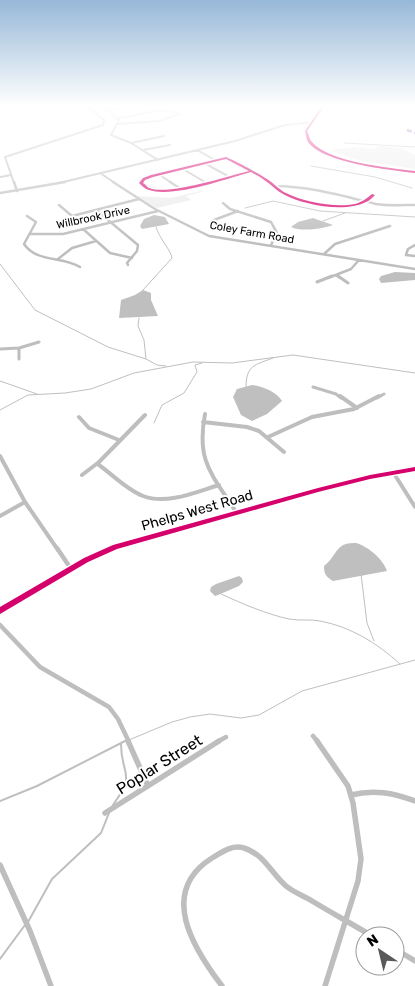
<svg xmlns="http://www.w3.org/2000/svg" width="415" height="986" font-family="Rubik,sans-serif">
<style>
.green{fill:#ececec}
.water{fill:#bfbfbf}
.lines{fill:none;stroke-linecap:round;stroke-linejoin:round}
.stream-far1{stroke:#bfbfbf;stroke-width:1}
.stream{stroke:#bfbfbf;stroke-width:2}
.highway-casing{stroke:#dbdbdb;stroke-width:4}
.minor-far5{stroke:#bebebe;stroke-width:2}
.minor-far4{stroke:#bebebe;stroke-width:2.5}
.minor-far3{stroke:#bebebe;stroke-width:3}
.minor-far2{stroke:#bebebe;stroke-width:4}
.minor-far1{stroke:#bebebe;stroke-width:4.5}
.minor{stroke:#bebebe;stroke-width:5.5}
.highway{stroke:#bebebe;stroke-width:2.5}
.quiet{stroke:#8e44ad;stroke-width:2.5;stroke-dasharray:5 2.5;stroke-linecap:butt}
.cycleway-casing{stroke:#fff;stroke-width:3}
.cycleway{fill:#d6006c;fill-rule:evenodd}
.labels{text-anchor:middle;stroke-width:4;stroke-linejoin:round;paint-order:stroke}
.far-street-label{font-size:11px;fill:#000;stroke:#fff}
.street-label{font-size:14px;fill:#000;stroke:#fff}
.near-street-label{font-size:16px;fill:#000;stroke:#fff}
</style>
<rect width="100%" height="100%" fill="#fff"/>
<path class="green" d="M 380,146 L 401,148 L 415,155 L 415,169 L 357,160 L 330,150 L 356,147 L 373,149 Z
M 201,191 L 202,192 L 186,196 L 191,200 L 157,208 L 137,196 L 170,198 Z"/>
<path class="water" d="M 154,215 L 165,217 L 169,224 L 142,229 L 140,226 L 144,219 Z
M 313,218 L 333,225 C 322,229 301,232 291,227 L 298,222 Z
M 395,272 L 415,273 L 415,280 L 381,283 L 379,279 L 381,276 Z
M 143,290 L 151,293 L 151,300 L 158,316 L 119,318 L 121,300 L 135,295 Z
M 252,385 C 262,386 277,392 282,401 L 267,414 L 252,421 L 241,415 L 233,397 L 237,389 Z
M 356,543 C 369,547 383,559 387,571 L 333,581 C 326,577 324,574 324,566 C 338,555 335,542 356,543 Z
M 239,576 L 242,578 L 243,582 L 239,586 L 218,595 L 215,596 L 210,591 L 211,587 L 216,584 Z"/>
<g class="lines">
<path class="stream-far1" d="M 344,143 L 415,147
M 311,166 L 375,177 L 412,188
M 245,208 L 273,201 L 320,211 L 415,217
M 323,221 L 345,213
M 0,264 L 35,310 L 108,347 L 146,359 L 157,365 L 166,366
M 143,290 L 172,258 C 172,252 159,238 156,227
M 139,318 L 138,326 L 144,340 L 146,359
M 0,381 L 37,394
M 246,387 C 246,365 255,365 273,358
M 0,410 L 28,395 L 65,393 L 91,389 L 134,373 L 193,362 L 232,363 L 293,355 L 415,373
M 154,423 L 162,405 L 184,393 L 197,372 L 195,365 L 202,363
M 361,574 L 367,623 L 374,641
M 221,594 C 243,604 266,614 289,619 C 299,621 310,619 320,621 C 351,627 377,643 400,664
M 129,740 L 172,722 L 190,717 L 210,714 L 241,718 L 259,715 L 302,691 L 415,660
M 122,742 L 125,741"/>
<path class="stream" d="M 0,801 L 37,786 L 125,741
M 113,805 C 137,772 121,776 121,744
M 28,922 L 52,879 L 101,833 L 109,813
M 0,959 L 25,925"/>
<defs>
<path id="highway" d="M 323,107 L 306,131 C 307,134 308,139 310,142 C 326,163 389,169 415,172"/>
</defs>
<use href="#highway" class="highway-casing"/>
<path class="minor-far5" d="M 104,107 L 119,120 L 111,135 L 131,143 L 158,160
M 109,110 L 124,107
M 118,118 C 137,116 161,106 180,114 L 159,121 L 118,124
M 131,143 L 164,136
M 143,150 L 170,145
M 197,150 L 215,160
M 204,163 L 228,176
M 181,168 L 205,182
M 100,173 L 115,183
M 158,174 L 172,183
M 0,177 L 11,175
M 14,183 L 5,157 L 103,125 L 104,120 L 88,107
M 59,183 L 235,141 L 285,125 L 315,122
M 141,183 L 144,179 L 152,176 L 226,158 L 270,183
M 209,183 L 251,171"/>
<path class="minor-far4" d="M 14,182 L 17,191
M 113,182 L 155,209 L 209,236 L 415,269
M 142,182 L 141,183 C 160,198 192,187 214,182
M 170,182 L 181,189
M 269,182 C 295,203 344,218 373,195
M 274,186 C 309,186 343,196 376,204 C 388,206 403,205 415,205
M 0,193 L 65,182
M 223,203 L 230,209 L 271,222 L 277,233 L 271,245
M 59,205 L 72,216 L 139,199
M 96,210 L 138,245 L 137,251 L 127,263 L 128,265
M 27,216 L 36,222 L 24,244 C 37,263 62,256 80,267
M 214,220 L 238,211
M 83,229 L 110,253 L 132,258
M 30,234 L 63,234 L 158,211
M 415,245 L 408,249 L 406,255 L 415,256
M 324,254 L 335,244 L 390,226
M 58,259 L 72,248 L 96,241
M 336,275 L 340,278
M 328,278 L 351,269 L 359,260"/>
<path class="minor-far3" d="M 338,276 L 348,283
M 317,282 L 332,276
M 19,348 L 19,359
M 0,349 L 19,348 L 39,342
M 313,387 L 336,394 L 341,398
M 377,398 L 384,394"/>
<path class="minor-far2" d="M 340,396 L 357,408
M 205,414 C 196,462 212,474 236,512
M 79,417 L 89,428 L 119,440
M 203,422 L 247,427 L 259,431 L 284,452
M 268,437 L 312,417 L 354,409 L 379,396
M 0,456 L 25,502 L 58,550
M 99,465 C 113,475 127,490 143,496 C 167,505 196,492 219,485
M 393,472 L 415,507
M 82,475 L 99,462 L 145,415
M 0,516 L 25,502
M 109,550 L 318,490 L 370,477 L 415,469"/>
<path class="minor-far1" d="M 57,548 L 71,569
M 0,611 L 86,560 L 112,548
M 0,625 L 40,667 L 109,707 L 118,719 L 129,742
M 313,736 L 318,742
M 217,742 L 226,737"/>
<path class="minor" d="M 128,741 L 148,786
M 317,741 L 348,786 L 353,803 L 361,859 L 358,881 L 325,986
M 351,795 C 374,789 393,793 415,801
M 105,813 L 219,741
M 0,865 L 30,931 L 51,986
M 395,949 L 415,961
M 222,986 C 193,948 158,892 212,858 C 222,852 233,844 244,848 C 264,854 271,873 286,886 C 293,892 304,896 312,901 C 332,913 352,924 372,936"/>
<use href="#highway" class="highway"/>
<path class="quiet" d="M 407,130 L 415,133"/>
<defs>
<path id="cycleway" d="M 321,107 L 324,107 L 307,131 C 309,134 309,139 312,142 C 328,162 390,168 415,171 L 415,173 C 390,170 323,163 308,142 C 306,139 306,134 305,131 Z
M 226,157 C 240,163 254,171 267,179 C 274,183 279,190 286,193 C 304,202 335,208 355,204 C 362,202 366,199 372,194 L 375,195 C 372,198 369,201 366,202 C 344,213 303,205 283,194 C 277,191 273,186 267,182 C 262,178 256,175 251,172 C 226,179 173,198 149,190 C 145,189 142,186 139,183 L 143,178 L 151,175 ZM 226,159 L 249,171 C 228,176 168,196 149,188 C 147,187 145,184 143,183 L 145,180 L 153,177 Z
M 415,467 L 415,471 L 370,479 L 318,492 L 117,549 L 88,562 L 0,614 L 0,607 L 84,558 L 113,545 L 318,488 L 370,475 Z"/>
</defs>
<use href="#cycleway" class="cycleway-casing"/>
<use href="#cycleway" class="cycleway"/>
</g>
<linearGradient id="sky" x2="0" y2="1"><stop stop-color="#97b8d8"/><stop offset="0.43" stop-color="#fff"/><stop offset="1" stop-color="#fff" stop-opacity="0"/></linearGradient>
<rect width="415" height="246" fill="url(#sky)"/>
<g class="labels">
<g class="far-street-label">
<text transform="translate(93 217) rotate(-12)" y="4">Willbrook Drive</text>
<text transform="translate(252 232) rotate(10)" y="4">Coley Farm Road</text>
</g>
<g class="street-label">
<text transform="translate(197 510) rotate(-16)" y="5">Phelps West Road</text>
</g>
<g class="near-street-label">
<text transform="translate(159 764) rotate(-32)" y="6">Poplar Street</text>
</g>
</g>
<g transform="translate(380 951) rotate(325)"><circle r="24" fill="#ffffff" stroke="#999999"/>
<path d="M0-4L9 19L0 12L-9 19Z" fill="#595959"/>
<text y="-8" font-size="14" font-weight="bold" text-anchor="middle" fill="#000000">N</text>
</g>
</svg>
